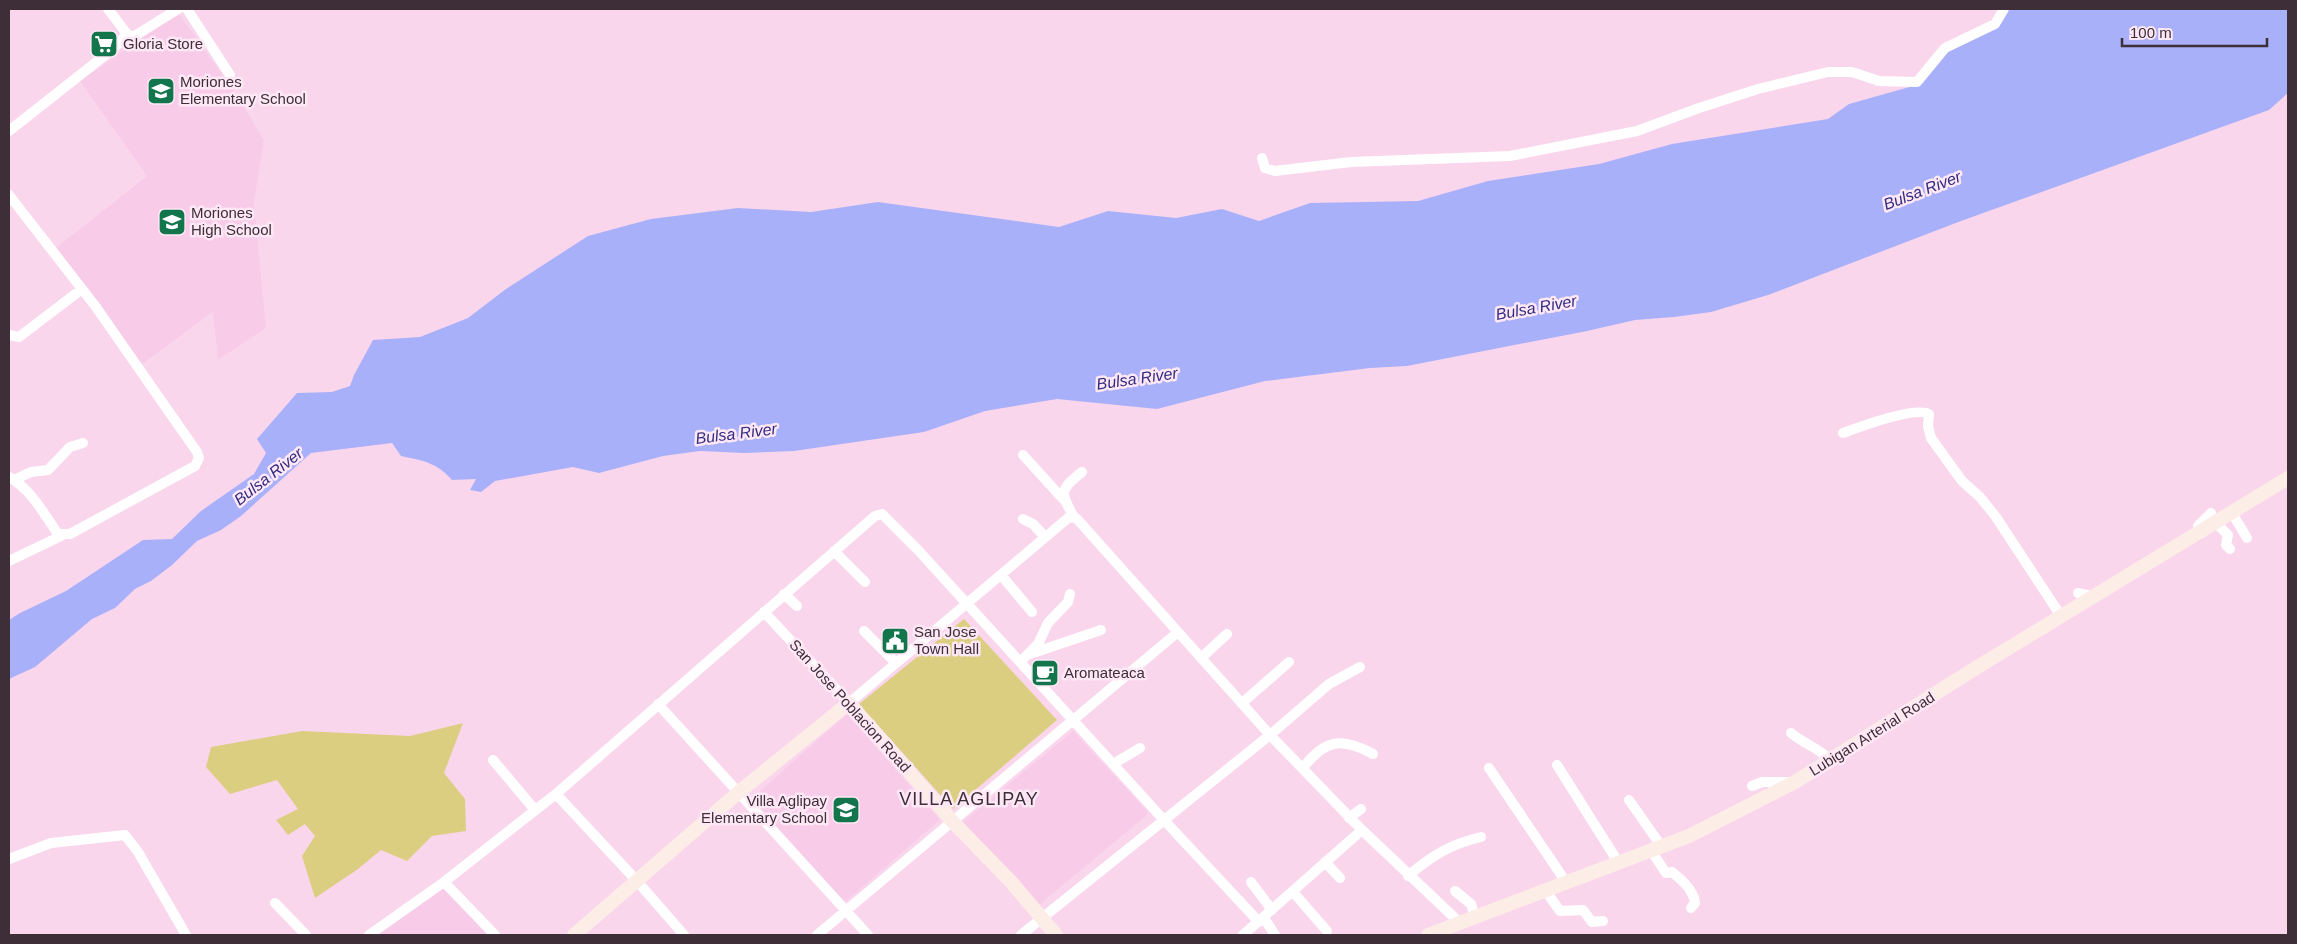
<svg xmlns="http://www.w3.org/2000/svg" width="2297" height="944" font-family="Helvetica,sans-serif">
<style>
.built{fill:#f8cce9}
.green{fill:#dcce80}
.water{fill:#a8b0fa}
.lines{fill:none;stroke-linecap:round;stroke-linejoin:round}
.street{stroke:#fff;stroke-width:10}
.secondary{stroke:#fdede7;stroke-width:14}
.labels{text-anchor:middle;stroke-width:5;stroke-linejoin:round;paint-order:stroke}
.poi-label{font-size:15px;fill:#3d2e38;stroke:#fee8f6;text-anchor:start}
.street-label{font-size:15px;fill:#3d2e38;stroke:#fee8f6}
.water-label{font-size:16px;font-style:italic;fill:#312d81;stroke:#fee8f6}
.quarter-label{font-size:18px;letter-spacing:1px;fill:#3d2e38;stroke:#fee8f6}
</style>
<rect width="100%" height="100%" fill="#fad6ed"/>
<path class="built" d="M 178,12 L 240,100 L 264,140 L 254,203 L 266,328 L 218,360 L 213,312 L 141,365 L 56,248 L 147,176 L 80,81 Z
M 847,714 L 940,820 L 845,902 L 751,799 Z
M 1073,731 L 1147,811 L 1147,815 L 1038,906 L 963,822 Z
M 444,888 L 488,935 L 376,935 Z"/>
<path class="green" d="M 964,619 L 1057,720 L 953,809 L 859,704 Z
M 463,723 L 444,773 L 465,799 L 466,831 L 432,836 L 407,861 L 381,850 L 358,869 L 315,898 L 302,856 L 315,836 L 305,824 L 288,835 L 276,820 L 298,809 L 277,780 L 230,794 L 206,767 L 211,747 L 302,731 L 410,736 Z"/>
<path class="water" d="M 2009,9 L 2288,9 L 2288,93 L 2269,110 L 1961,221 L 1768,295 L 1711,312 L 1674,317 L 1635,320 L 1587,331 L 1407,366 L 1370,368 L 1265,381 L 1157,409 L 1057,399 L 985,411 L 924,432 L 794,451 L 744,453 L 700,451 L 663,456 L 599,473 L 573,467 L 495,481 L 481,492 L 470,490 L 476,479 L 452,480 C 436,462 424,461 401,456 L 392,443 L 311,453 L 241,516 L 221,530 L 197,541 L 172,565 L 151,581 L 135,589 L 115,608 L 92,619 L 35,667 L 9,679 L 9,620 L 20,613 L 66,591 L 143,540 L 172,539 L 201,511 L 254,474 L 266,453 L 257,439 L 297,393 L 332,392 L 350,386 L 354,375 L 373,340 L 420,337 L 468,318 L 506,289 L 588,236 L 651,219 L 738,208 L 811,212 L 878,202 L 1059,227 L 1108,211 L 1176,218 L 1222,209 L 1259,221 L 1310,203 L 1418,201 L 1488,181 L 1599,164 L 1672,144 L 1828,119 L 1849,104 L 1920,84 L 1946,52 L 1997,28 Z"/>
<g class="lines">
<path class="street" d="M 108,9 L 127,34
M 187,9 L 230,75
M 9,131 L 113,49 L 127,34 L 133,37 L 178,9
M 1262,158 L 1265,168 L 1275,171 L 1351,162 L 1510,156 L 1637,131 L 1699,108 L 1758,89 L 1828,72 L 1852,72 L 1879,81 L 1917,82 L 1945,48 L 1995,24 L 2004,9
M 9,195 L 96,307 L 197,452 L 199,458 L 195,466 L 70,534 L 58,534 C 44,514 31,489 9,477
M 9,335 L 19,337 L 82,289
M 1843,433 C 1859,427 1915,406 1929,414 L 1928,426 L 1931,438 L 1962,481 L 1980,497 L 1996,517 L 2061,616
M 1023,455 L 1063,499
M 14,480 L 31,472 L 48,470 L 70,447 L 83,443
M 2232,513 L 2247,538
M 1074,517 C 1060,493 1059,490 1082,472
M 1023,519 L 1033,524 L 1045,537
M 2216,523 L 2228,535 L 2226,545 L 2230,549
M 2202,533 L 2199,532 L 2198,526 L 2211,513
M 834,551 L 865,582
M 9,561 L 63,535
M 1001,575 L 1032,612
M 2078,593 L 2096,597
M 784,594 L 797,606
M 764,612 L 849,703 L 1068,518 L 1074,517 L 1078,520 L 1270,735 L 1362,830 L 1243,935
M 864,631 L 896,663
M 1030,654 L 1101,630
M 1201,658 L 1227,634
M 1020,662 L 1038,644 L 1048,623 L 1068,602 L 1070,594
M 1242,703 L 1289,662
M 658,704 L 868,935
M 1791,733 C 1804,744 1819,748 1830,760
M 493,760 L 535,810
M 1113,764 L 1140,748
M 1557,765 L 1618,862
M 1303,768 C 1325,739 1342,737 1373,754
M 1489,768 L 1566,882
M 1752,786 L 1762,782 L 1794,782
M 556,794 L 637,881 L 684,935
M 1629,800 L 1662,847
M 1349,818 L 1361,809
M 1362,830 L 1459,922
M 1652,852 L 1666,873 L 1672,872 C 1681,879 1694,891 1695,903 L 1691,908
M 9,859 L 51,843 L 125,835 L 138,852 L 186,935
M 1325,862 L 1340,878
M 1408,876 C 1431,856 1451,844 1481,837
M 1251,882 L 1272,910
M 1545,890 L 1560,911 L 1583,910 L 1592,922 L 1603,921
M 1455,891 L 1471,904 L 1475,917
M 1293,892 L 1327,931
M 275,903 L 306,935
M 1264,918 L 1275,935
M 369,935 L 444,882
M 495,935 L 444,882 L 556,794 L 875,516 L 882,514 L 918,550 L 1163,819 L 1259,922
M 817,935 L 1178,632
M 1021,935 L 1270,735 L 1329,684 L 1360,667"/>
<path class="secondary" d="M 574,935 L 739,792 L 849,703 L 953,822 L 1013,884 L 1056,935
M 1428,935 L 1689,836 L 1795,782 L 1971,671 L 2288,478"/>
</g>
<defs>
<symbol id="supermarket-square" viewBox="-11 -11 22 22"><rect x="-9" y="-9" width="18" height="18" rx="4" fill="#13754c" stroke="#fee8f6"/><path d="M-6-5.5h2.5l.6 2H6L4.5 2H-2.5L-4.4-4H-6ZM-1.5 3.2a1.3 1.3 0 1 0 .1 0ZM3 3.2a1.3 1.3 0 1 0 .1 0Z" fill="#fff"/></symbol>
<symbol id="school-square" viewBox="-11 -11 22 22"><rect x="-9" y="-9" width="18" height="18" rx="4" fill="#13754c" stroke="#fee8f6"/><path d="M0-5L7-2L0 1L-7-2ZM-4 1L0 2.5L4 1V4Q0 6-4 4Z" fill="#fff"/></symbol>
<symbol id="civic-square" viewBox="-11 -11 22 22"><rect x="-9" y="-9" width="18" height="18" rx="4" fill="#13754c" stroke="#fee8f6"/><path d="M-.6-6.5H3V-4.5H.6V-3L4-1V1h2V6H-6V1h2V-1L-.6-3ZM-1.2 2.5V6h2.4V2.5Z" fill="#fff"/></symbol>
<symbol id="cafe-square" viewBox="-11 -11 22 22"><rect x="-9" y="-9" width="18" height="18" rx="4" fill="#13754c" stroke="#fee8f6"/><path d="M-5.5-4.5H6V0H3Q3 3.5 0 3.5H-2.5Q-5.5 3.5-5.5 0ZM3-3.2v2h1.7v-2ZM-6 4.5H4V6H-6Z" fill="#fff"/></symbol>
</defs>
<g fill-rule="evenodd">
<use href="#supermarket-square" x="88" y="28" width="32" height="32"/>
<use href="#school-square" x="145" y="75" width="32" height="32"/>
<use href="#school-square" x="156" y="206" width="32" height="32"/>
<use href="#civic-square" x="879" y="625" width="32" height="32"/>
<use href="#cafe-square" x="1029" y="657" width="32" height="32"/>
<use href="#school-square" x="830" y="794" width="32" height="32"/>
</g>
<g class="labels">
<g class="poi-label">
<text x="123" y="49">Gloria Store</text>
<text x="180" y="87">Moriones<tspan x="180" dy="17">Elementary School</tspan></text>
<text x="191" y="218">Moriones<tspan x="191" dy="17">High School</tspan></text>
<text x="914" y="637">San Jose<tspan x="914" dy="17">Town Hall</tspan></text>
<text x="1064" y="678">Aromateaca</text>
<text x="827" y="806" text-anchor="end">Villa Aglipay<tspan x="827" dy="17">Elementary School</tspan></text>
</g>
<g class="street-label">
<text transform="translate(850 706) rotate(48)" y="5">San Jose Poblacion Road</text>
<text transform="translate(1872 734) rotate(-32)" y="5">Lubigan Arterial Road</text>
</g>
<g class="water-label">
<text transform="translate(1922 190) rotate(-21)" y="6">Bulsa River</text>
<text transform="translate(1536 307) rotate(-10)" y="6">Bulsa River</text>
<text transform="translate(1137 378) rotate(-8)" y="6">Bulsa River</text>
<text transform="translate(736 433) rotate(-7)" y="6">Bulsa River</text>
<text transform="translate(268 476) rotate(-38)" y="6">Bulsa River</text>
</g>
<g class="quarter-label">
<text x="969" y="805">VILLA AGLIPAY</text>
</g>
</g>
<rect width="2297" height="944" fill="none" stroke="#3d2e38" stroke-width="20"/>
<path d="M2122 38v8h145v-8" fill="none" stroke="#3d2e38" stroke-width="2.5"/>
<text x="2130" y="38" font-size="15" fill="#3d2e38" stroke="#fee8f6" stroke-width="4" paint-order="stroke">100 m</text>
</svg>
